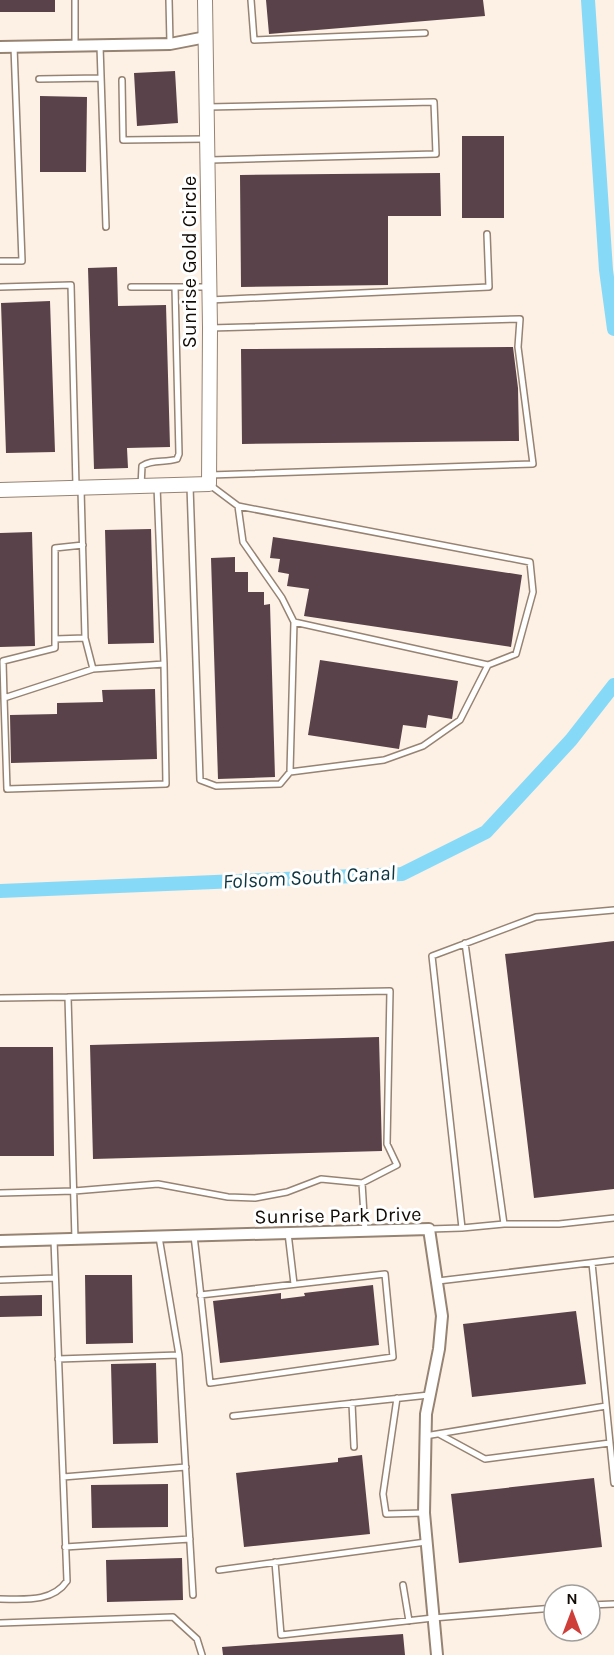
<svg xmlns="http://www.w3.org/2000/svg" width="614" height="1655" font-family="Karla,sans-serif">
<style>
.lines{fill:none;stroke-linecap:round;stroke-linejoin:round}
.canal{stroke:#86daf8;stroke-width:14}
.building{fill:#594249}
.service-casing{stroke:#968372;stroke-width:8}
.minor-casing{stroke:#968372;stroke-width:14}
.tertiary-casing{stroke:#968372;stroke-width:16}
.service{stroke:#fff;stroke-width:5}
.minor{stroke:#fff;stroke-width:10}
.tertiary{stroke:#fff;stroke-width:14}
.labels{text-anchor:middle;stroke-width:6;stroke-linejoin:round;paint-order:stroke}
.street-label{font-size:20px;fill:#120c06;stroke:#fff}
.water-label{font-size:21px;font-style:italic;fill:#0e3642;stroke:#fff}
</style>
<rect width="100%" height="100%" fill="#fdf0e5"/>
<g class="lines">
<path class="canal" d="M 588,0 L 606,270 L 614,329
M 0,891 L 402,874 L 486,832 L 571,740 L 614,685"/>
</g>
<path class="building" d="M 0,0 L 55,0 L 55,12 L 0,12 Z
M 266,0 L 483,0 L 485,16 L 269,34 Z
M 175,71 L 178,123 L 137,126 L 134,73 Z
M 40,96 L 87,97 L 86,172 L 40,172 Z
M 462,136 L 504,136 L 504,218 L 462,218 Z
M 440,173 L 441,216 L 388,216 L 388,285 L 241,287 L 240,175 Z
M 117,267 L 118,306 L 166,305 L 170,447 L 127,448 L 128,468 L 94,469 L 88,268 Z
M 50,301 L 55,452 L 6,453 L 1,303 Z
M 513,347 L 518,388 L 519,441 L 242,444 L 241,349 Z
M 151,529 L 154,643 L 108,644 L 105,530 Z
M 32,532 L 35,646 L 0,647 L 0,533 Z
M 273,537 L 522,575 L 511,647 L 304,616 L 309,589 L 287,586 L 289,574 L 278,572 L 280,559 L 270,558 Z
M 235,557 L 235,572 L 248,572 L 248,592 L 264,592 L 264,605 L 270,604 L 275,777 L 218,779 L 211,558 Z
M 320,660 L 458,681 L 452,719 L 428,715 L 426,728 L 403,725 L 399,749 L 308,735 Z
M 155,689 L 157,759 L 11,763 L 10,715 L 57,714 L 57,703 L 103,702 L 102,690 Z
M 614,941 L 614,1189 L 534,1198 L 505,954 Z
M 379,1037 L 382,1151 L 93,1159 L 90,1045 Z
M 0,1047 L 53,1047 L 54,1156 L 0,1156 Z
M 85,1275 L 132,1275 L 133,1343 L 86,1344 Z
M 373,1285 L 379,1345 L 220,1363 L 213,1301 L 281,1293 L 281,1299 L 305,1296 L 304,1293 Z
M 42,1295 L 42,1316 L 0,1317 L 0,1296 Z
M 576,1311 L 586,1384 L 472,1397 L 463,1324 Z
M 156,1363 L 158,1443 L 113,1444 L 111,1364 Z
M 362,1455 L 370,1534 L 244,1547 L 236,1473 L 338,1462 L 338,1458 Z
M 594,1478 L 602,1547 L 459,1563 L 451,1494 Z
M 168,1484 L 168,1527 L 92,1528 L 91,1485 Z
M 182,1558 L 183,1600 L 107,1602 L 106,1560 Z
M 403,1634 L 405,1655 L 223,1655 L 222,1647 Z"/>
<g class="lines">
<defs>
<path id="service" d="M 75,0 L 75,46
M 169,0 L 170,43
M 251,0 L 254,40 L 425,33
M 100,46 L 106,227
M 39,79 L 101,78
M 122,80 L 123,140 L 205,139
M 208,107 L 434,102 L 436,154 L 210,160
M 0,261 L 22,261 L 14,47
M 0,287 L 71,285 L 76,486
M 131,287 L 207,287
M 210,300 L 489,287 L 487,234
M 210,475 L 533,464 L 518,347 L 520,319 L 210,328
M 210,485 L 238,506 L 243,542 L 282,598 L 294,622 L 290,772 L 384,760 L 423,746 L 460,720 L 488,665 L 294,622
M 141,486 L 142,466 C 152,459 165,463 177,459 L 179,454 L 175,287
M 157,486 L 164,664
M 190,486 L 200,780 L 216,786 L 280,784 L 290,772
M 81,489 L 85,638 L 93,669 L 4,698 L 7,789 L 166,784 L 164,664 L 93,669
M 238,506 L 530,562 L 533,592 L 516,654 L 488,665
M 83,545 L 55,548 L 55,639 L 85,638
M 4,698 L 3,661 L 55,648 L 55,639
M 465,943 L 504,1224 L 559,1224 L 614,1218
M 68,997 L 390,991 L 387,1144 L 397,1165 L 362,1183 L 365,1231
M 0,998 L 68,997 L 75,1239
M 0,1193 L 74,1191 L 158,1184 L 228,1197 L 255,1198 L 287,1192 L 321,1179 L 362,1183
M 462,1228 L 504,1224
M 429,1229 L 462,1228 L 432,956 L 536,917 L 614,910
M 288,1233 L 294,1284
M 194,1236 C 200,1285 205,1334 210,1383 L 393,1357 L 385,1274 L 200,1295
M 159,1237 L 179,1355 L 193,1595
M 592,1263 L 614,1483
M 0,1280 L 55,1278
M 438,1281 L 614,1260
M 58,1359 L 179,1355
M 397,1398 L 383,1494 L 386,1514 L 424,1513
M 352,1403 L 354,1447
M 233,1416 L 429,1395
M 439,1434 L 485,1459 L 610,1443
M 425,1436 L 606,1406
M 63,1477 L 186,1467
M 65,1547 L 190,1539
M 275,1562 L 281,1635 L 433,1618 L 554,1608
M 219,1570 L 426,1542
M 403,1585 L 409,1621
M 0,1599 C 23,1599 52,1603 67,1581 L 54,1240
M 590,1605 L 614,1604
M 0,1623 L 173,1617 L 197,1639 L 202,1655"/>
<path id="minor" d="M 0,47 L 170,44 L 206,37
M 0,1241 L 429,1229 L 442,1316 L 439,1349 L 426,1414 L 424,1513 L 437,1655"/>
<path id="tertiary" d="M 0,490 L 209,484 L 210,328 L 205,0"/>
</defs>
<use href="#service" class="service-casing"/>
<use href="#minor" class="minor-casing"/>
<use href="#tertiary" class="tertiary-casing"/>
<use href="#service" class="service"/>
<use href="#minor" class="minor"/>
<use href="#tertiary" class="tertiary"/>
</g>
<g class="labels">
<g class="street-label">
<text transform="translate(189 262) rotate(-90)" y="7">Sunrise Gold Circle</text>
<text transform="translate(338 1215) rotate(-1)" y="7">Sunrise Park Drive</text>
</g>
<g class="water-label">
<text transform="translate(309 877) rotate(-3)" y="7">Folsom South Canal</text>
</g>
</g>
<g transform="translate(572 1613)"><circle r="28" fill="#ffffff" stroke="#a09e9b" stroke-width="1.5"/>
<path d="M0-4.5L10 22L0 15L-10 22Z" fill="#ce3f3a"/>
<text y="-9" font-size="16" font-weight="bold" text-anchor="middle" fill="#120c06">N</text>
</g>
</svg>
